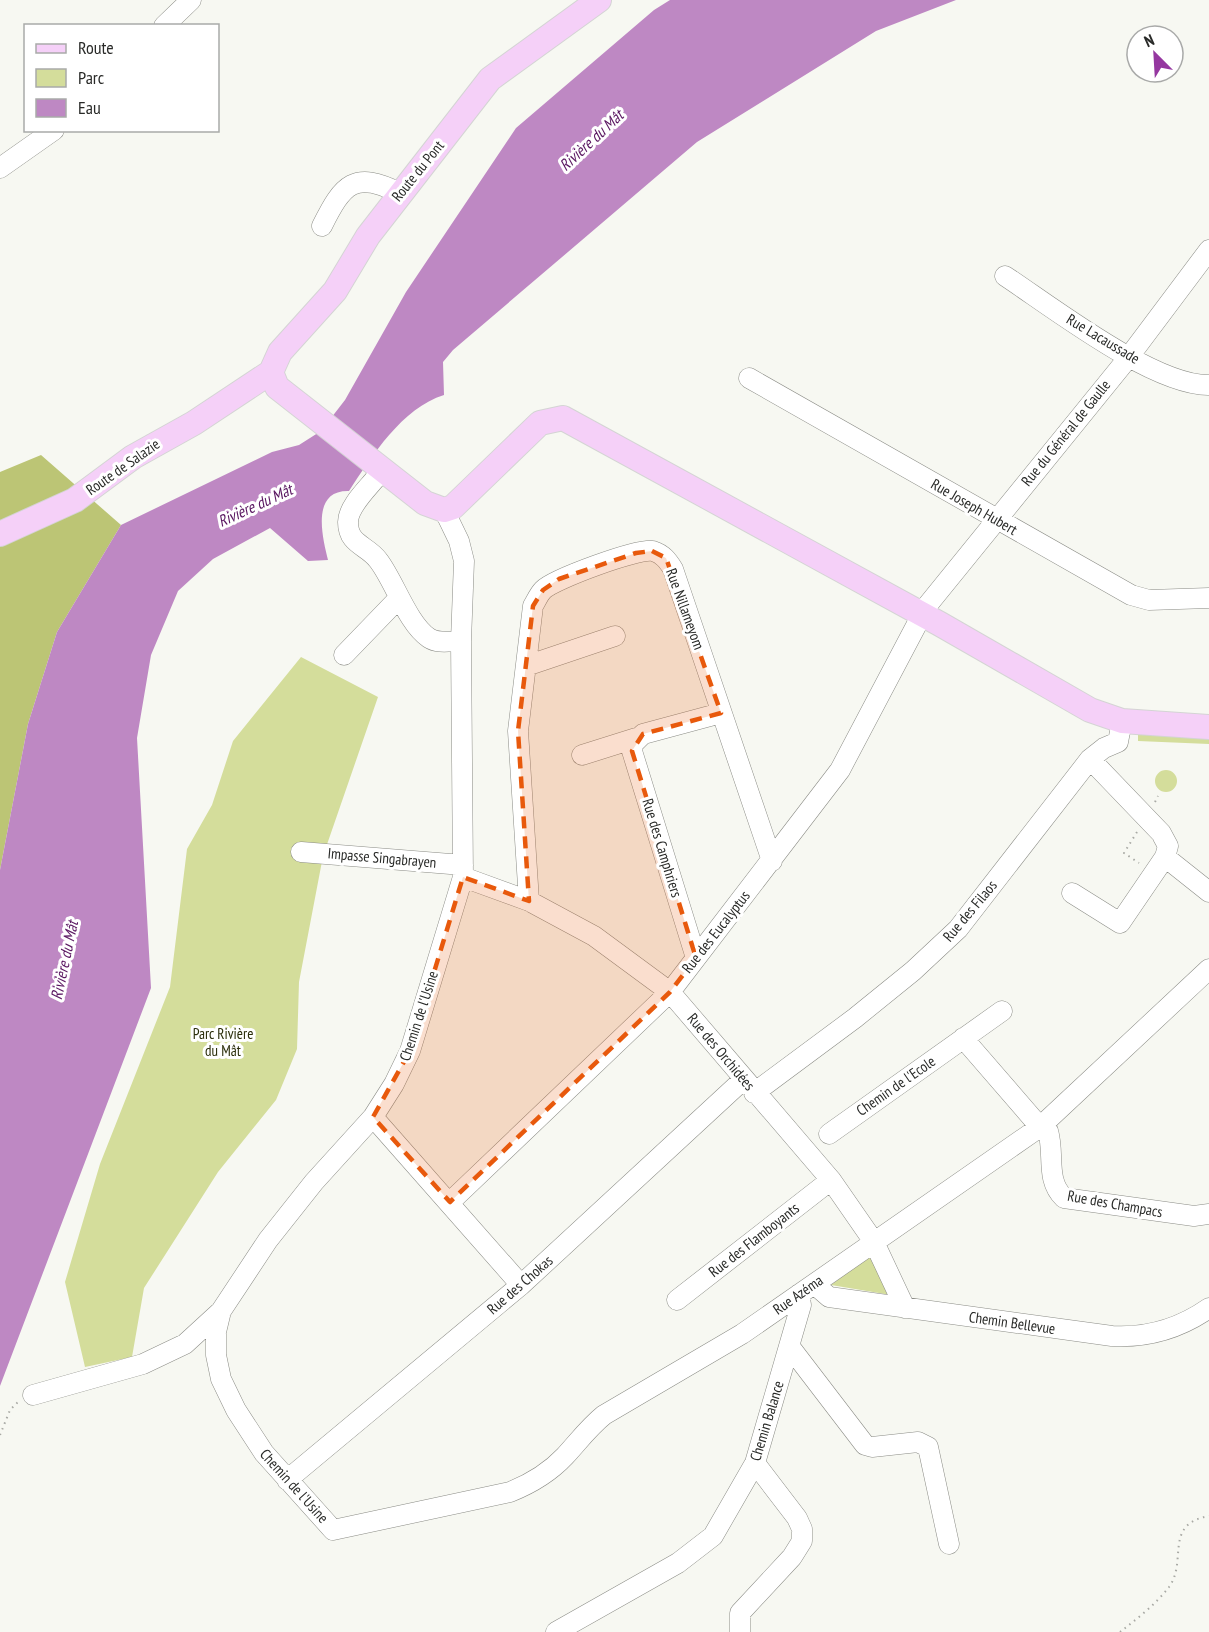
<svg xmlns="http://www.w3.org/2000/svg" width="1209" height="1632" font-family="'PT Sans Narrow',sans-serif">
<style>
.green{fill:#d4dd9b}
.forest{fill:#bcc575}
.water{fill:#be88c3}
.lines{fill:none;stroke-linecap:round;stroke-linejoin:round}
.minor-casing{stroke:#8b8c86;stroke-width:21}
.major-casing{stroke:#d4d4d4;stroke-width:26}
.path{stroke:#a8a9a4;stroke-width:2;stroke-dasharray:1.5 4.5;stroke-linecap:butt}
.minor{stroke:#fff;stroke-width:20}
.major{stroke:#f5d0f8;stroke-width:24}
.marked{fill:#e8590c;fill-opacity:0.2;stroke:#e8590c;stroke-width:4.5;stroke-dasharray:12 8;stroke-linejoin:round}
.labels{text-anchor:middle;stroke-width:6;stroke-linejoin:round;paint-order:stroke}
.street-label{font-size:15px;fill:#292a28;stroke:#fff}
.park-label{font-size:15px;fill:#2b2e0b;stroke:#fff}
.water-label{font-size:16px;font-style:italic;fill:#591660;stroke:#fff}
</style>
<rect width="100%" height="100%" fill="#f7f8f2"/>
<path class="green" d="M 301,657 L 378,697 L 323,856 L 299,982 L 297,1049 L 276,1100 L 218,1172 L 144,1288 L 132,1357 L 85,1367 L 65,1282 L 100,1164 L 170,987 L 187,849 L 212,805 L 233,741 Z
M 1138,733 L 1209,736 L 1209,744 L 1138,741 Z
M1155 781a11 11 0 1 1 22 0a11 11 0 1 1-22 0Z
M 871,1253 L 891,1295 L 831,1285 Z"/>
<path class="forest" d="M 41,455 L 121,525 L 57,632 L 28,724 L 0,870 L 0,472 Z"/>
<path class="water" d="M 670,0 L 956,0 L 876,31 L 697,142 L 453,350 L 443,362 L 444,395 C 402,408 372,456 349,491 C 311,490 322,536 328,560 L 308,561 L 270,528 L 213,559 L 178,591 L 151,655 L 137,738 L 151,988 L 0,1386 L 0,870 L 28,724 L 57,632 L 121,525 L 272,452 L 299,445 L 321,431 L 345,400 L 406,292 L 516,128 L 654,10 Z"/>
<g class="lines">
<defs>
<path id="minor" d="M 164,26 L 191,0
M 0,168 L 54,130
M 322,226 C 343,184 354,170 400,193
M 1005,276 C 1052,307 1154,386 1209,385
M 749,378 L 1131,595 L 1149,600 L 1209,598
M 375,479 C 366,490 348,507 348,522 C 348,545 367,545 378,560 C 394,580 407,623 429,638 C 438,644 451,641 461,641
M 444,510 L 459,541 L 464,561 L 461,641 L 463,877 L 410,1051 L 394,1084 L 373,1117 L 314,1182 L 268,1240 L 221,1311 L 216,1332 L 216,1355 L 221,1379 L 236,1410 L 264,1453 L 333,1530 L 510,1492 C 530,1484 550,1472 565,1456 C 578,1442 589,1427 604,1415 L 742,1334 L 1040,1127 L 1209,969
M 344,655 L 399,598
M 526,666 L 615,636
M 582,755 L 636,738
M 1090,759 L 1161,833 L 1168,846 L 1165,857
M 301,852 L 463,865
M 463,877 L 529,901 L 594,936 L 670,992 L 831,1180 L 874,1242 L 905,1308
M 1072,893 L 1120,923 L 1165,857 L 1209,892
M 529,901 L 518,731 L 533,606 C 536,601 539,594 543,590 C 554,579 638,548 653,551 C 663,554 668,561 673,569 L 772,861
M 696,958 L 632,751 L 633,744 L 643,734 L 721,713
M 963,1038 L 1040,1127 L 1048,1131 C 1055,1154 1045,1180 1064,1198 L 1194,1216 L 1209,1214
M 754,1093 L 855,1018 L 913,971 L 958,929 L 1090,759 L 1104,748 L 1118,742 L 1122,721
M 373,1117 L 521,1285
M 829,1134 L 1002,1011
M 450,1202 L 670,992 L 840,770 L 926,607 L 1128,358 L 1209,250
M 814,1284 L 829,1297 L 1112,1336 C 1148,1338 1179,1329 1209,1308
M 677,1300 L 831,1180
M 790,1347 L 865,1445 L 872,1447 L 918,1442 L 928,1447 L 949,1544
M 33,1395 L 143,1364 L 185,1344 L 221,1311
M 287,1480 L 521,1285 L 744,1079
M 556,1632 L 678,1563 L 713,1536 L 755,1463 L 801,1305 L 799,1294
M 740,1632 L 740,1613 L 792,1557 L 802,1541 L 802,1529 L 797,1518 L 755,1463"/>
<path id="major" d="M 271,372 L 277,387 L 425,503 L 444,510 L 453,507 L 540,423 L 563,418 L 940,624 L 1090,710 L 1122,721 L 1209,727
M 271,372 L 280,352 L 335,291 L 368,236 L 490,79 L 599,0
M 0,534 L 75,500 L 133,457 L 194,423 L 271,372"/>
</defs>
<use href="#minor" class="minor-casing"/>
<use href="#major" class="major-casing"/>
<path class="path" d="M 1155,802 L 1158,796
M 1137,832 L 1124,853 L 1139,863
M 0,1435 L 10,1410 L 19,1401
M 1120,1632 C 1137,1619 1156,1604 1169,1587 C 1188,1561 1163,1524 1209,1516"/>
<use href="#minor" class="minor"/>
<use href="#major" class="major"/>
</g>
<path class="marked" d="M 652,551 L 666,558 L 721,713 L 643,734 L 632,751 L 696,958 L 670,992 L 450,1202 L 373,1117 L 410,1051 L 463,877 L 529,901 L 518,731 L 533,606 L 543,590 L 559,579 L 636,553 Z"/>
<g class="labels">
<g class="street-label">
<text transform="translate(418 171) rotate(-51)" y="5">Route du Pont</text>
<text transform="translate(1103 339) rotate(31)" y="5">Rue Lacaussade</text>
<text transform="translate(1066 433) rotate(-51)" y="5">Rue du Général de Gaulle</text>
<text transform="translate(123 467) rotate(-35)" y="5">Route de Salazie</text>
<text transform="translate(974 507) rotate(30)" y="5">Rue Joseph Hubert</text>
<text transform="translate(685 609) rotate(70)" y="5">Rue Nillameyom</text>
<text transform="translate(662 848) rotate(73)" y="5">Rue des Camphriers</text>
<text transform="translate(382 858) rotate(5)" y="5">Impasse Singabrayen</text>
<text transform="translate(970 911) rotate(-50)" y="5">Rue des Filaos</text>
<text transform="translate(716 932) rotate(-52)" y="5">Rue des Eucalyptus</text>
<text transform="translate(419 1016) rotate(-72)" y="5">Chemin de l'Usine</text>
<text transform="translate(721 1052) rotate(50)" y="5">Rue des Orchidées</text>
<text transform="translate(896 1086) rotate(-35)" y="5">Chemin de l'Ecole</text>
<text transform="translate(1115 1204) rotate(10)" y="5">Rue des Champacs</text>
<text transform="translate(754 1240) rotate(-38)" y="5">Rue des Flamboyants</text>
<text transform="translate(520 1285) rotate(-41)" y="5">Rue des Chokas</text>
<text transform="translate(798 1295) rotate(-35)" y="5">Rue Azéma</text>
<text transform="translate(1012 1323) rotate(8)" y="5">Chemin Bellevue</text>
<text transform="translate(767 1421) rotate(-73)" y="5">Chemin Balance</text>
<text transform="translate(294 1486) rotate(48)" y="5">Chemin de l'Usine</text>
</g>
<g class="park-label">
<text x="223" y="1039">Parc Rivière<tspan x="223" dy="17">du Mât</tspan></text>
</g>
<g class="water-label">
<text transform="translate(591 140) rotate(-43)" y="6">Rivière du Mât</text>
<text transform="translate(255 505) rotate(-25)" y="6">Rivière du Mât</text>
<text transform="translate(64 960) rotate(-78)" y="6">Rivière du Mât</text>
</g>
</g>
<rect x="24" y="24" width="195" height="108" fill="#ffffff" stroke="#a9aaa9" stroke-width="1.5"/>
<rect x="36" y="44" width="30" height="9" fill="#f5d0f8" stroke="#a9aaa9" stroke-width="1.5"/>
<text x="78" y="54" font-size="18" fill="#292a28">Route</text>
<rect x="36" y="69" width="30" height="18" fill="#d4dd9b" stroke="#a9aaa9" stroke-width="1.5"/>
<text x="78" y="84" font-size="18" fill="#292a28">Parc</text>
<rect x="36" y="99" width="30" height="18" fill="#be88c3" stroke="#a9aaa9" stroke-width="1.5"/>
<text x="78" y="114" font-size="18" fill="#292a28">Eau</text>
<g transform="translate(1155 54) rotate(336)"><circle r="28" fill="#ffffff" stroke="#a9aaa9" stroke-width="1.5"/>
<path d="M0-4.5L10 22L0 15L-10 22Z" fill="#9537a0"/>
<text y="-9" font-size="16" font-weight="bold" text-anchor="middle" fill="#292a28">N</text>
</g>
</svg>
